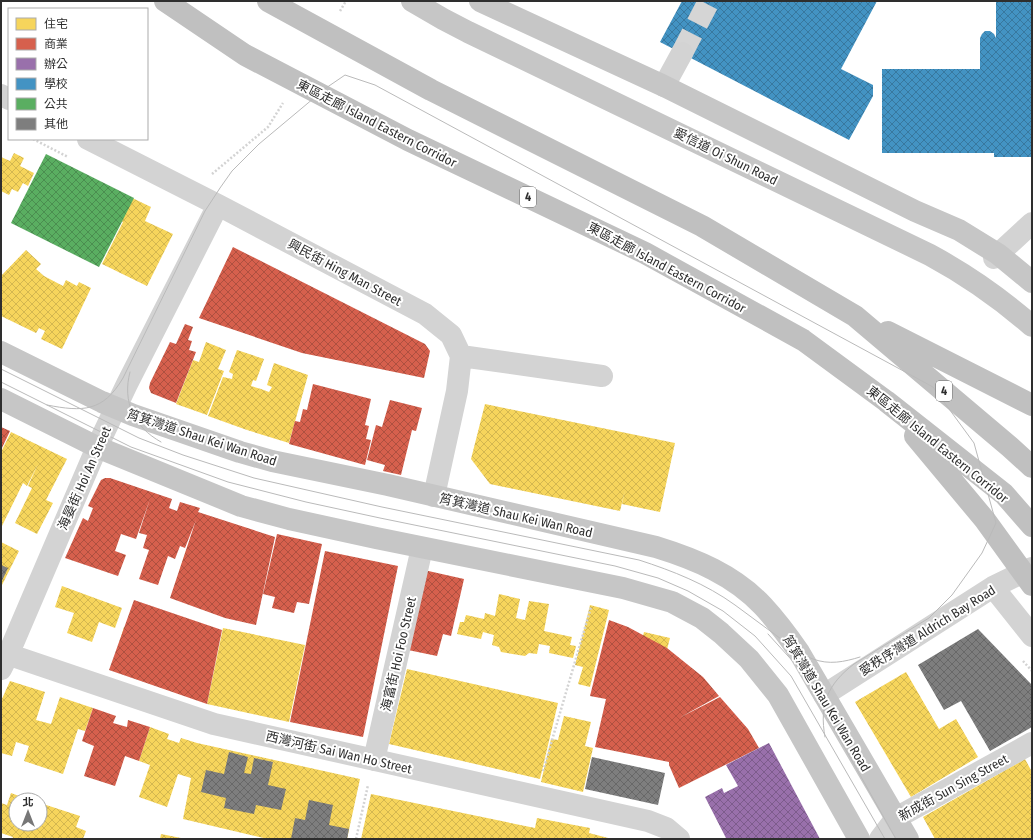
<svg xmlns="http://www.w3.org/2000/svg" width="1033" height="840" font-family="'Fira Sans Condensed','Noto Sans TC',sans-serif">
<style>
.homes{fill:url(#homes-cross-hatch)}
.shops{fill:url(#shops-cross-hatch)}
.offices{fill:url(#offices-cross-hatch)}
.schools{fill:url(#schools-cross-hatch)}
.public{fill:url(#public-cross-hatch)}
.building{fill:url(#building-cross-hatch)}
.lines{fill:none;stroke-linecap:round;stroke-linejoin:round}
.minor-tunnel{stroke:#d5d5d5;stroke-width:22;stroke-dasharray:22 11;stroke-linecap:butt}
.path{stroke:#d3d3d3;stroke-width:2.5;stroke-dasharray:2 2;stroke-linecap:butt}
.minor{stroke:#d3d3d3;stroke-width:22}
.major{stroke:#c6c6c6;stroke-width:22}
.highway{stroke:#c0c0c0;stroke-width:22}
.tram{stroke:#bababa;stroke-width:1}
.labels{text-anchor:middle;stroke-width:4;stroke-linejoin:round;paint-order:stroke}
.shield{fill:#fff;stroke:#6d6d6d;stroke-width:1}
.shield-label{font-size:12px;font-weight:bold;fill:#2e2e2e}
.street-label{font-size:13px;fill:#2e2e2e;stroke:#fff}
</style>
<defs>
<pattern id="homes-cross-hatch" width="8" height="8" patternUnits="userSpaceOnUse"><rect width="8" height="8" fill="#f6d55c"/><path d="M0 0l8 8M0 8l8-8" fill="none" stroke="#d3b750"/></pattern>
<pattern id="shops-cross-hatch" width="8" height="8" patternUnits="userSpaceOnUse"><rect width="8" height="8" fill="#d6604d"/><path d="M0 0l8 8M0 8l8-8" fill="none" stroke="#ae5040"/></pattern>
<pattern id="offices-cross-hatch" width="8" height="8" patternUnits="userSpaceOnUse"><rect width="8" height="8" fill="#9970ab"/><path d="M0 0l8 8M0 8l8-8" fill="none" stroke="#7d5c8c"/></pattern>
<pattern id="schools-cross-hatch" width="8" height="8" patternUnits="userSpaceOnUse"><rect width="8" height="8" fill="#4393c3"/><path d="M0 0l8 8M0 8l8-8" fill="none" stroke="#38789f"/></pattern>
<pattern id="public-cross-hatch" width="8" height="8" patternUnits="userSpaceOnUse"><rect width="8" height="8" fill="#5aae61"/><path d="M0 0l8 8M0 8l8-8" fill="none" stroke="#4b8e50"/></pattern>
<pattern id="building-cross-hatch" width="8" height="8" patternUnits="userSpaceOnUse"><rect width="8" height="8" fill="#7e7e7e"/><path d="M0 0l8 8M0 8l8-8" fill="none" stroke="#686868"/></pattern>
</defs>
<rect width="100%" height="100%" fill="#fff"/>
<path class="homes" d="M 705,1 L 705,5 L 717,4 L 718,13 L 740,12 L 742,6 L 733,1 L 801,1 L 799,5 L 827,19 L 828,17 L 839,23 L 835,30 L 844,34 L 837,47 L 818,37 L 816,42 L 805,37 L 802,43 L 815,61 L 822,56 L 829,66 L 831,65 L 837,73 L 831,78 L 836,85 L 824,94 L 814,78 L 808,82 L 780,41 L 779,44 L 753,31 L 754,28 L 705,31 L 704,24 L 686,25 L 685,10 L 694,10 L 694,2 Z
M 14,153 L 24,158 L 20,166 L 34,173 L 28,186 L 23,183 L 18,192 L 12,189 L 9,195 L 1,191 L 1,157 L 10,161 Z
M 56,178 L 74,187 L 69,197 L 75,200 L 80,190 L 98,198 L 86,223 L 105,233 L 96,253 L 17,214 L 26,195 L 43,203 Z
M 124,194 L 151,207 L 145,221 L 173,234 L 147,286 L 102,264 L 123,222 L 112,216 Z
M 26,250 L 41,264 L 36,269 L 44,276 L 63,286 L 66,280 L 77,286 L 79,282 L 91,288 L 62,349 L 41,339 L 45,331 L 39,328 L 36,333 L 1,316 L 1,276 Z
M 206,342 L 226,350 L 218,369 L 224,371 L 207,415 L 176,404 L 193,360 L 199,362 Z
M 237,350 L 264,359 L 256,381 L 253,380 L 251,386 L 261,389 L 247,430 L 208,416 L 223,377 L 232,379 L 233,374 L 229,372 Z
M 274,363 L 308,375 L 289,443 L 247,430 L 261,389 L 269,392 L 272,387 L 267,385 Z
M 485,404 L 675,443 L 660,512 L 622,504 L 625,490 L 620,511 L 490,484 L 471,459 Z
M 11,432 L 67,459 L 46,500 L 53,503 L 37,534 L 15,523 L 32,488 L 28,486 L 38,464 L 27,486 L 23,483 L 1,528 L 1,452 Z
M 222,533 L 247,542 L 238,567 L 266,576 L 258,600 L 231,591 L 229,597 L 202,589 L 205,581 L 179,572 L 186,551 L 213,559 Z
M 1,542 L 19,551 L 1,587 Z
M 62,586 L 122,608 L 115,628 L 99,622 L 92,642 L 67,633 L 74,613 L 55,607 Z
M 499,594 L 520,599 L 516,618 L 525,620 L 529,601 L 549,604 L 544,631 L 572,637 L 570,645 L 576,646 L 573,658 L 549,653 L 550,646 L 539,644 L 537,654 L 529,653 L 525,656 L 501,652 L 499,647 L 492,645 L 494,635 L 483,632 L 481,639 L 457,634 L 460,622 L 464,622 L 466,615 L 484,619 L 485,613 L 495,616 Z
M 590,605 L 609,610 L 590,687 L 578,684 L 583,667 L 575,665 Z
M 124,627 L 201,653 L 193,676 L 169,667 L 162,686 L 138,678 L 144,659 L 117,650 Z
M 223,628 L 305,645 L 289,722 L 207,704 Z
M 644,632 L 670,638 L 660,676 L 695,684 L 689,708 L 654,700 L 645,735 L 619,729 L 627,693 L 599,686 L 605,661 L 635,668 Z
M 407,669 L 558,703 L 540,779 L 389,744 Z
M 906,672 L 939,729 L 956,719 L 978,757 L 911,797 L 855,702 Z
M 10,681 L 45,692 L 36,720 L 51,724 L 60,697 L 93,708 L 85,731 L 78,729 L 63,774 L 24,761 L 29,746 L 16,742 L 12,756 L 1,753 L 1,701 Z
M 699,714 L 708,732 L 721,726 L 728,740 L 715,747 L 724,764 L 708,772 L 700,756 L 690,760 L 682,746 L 692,741 L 682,722 Z
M 564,716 L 591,722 L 585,746 L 593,748 L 583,792 L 541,782 L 551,739 L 558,740 Z
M 150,727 L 169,734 L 167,739 L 179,743 L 181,738 L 197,743 L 360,779 L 347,839 L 268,839 L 183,819 L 191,778 L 178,774 L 167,807 L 139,797 L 150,765 L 139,761 Z
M 1025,759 L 1032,772 L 1032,839 L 935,839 L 923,817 Z
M 11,793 L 30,800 L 16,800 L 16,824 L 40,824 L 40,803 L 80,816 L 76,827 L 86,831 L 83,839 L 12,839 L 13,837 L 1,833 L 1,803 L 7,805 Z
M 371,794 L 535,828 L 537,818 L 590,828 L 589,833 L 612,839 L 361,839 Z
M 161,834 L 181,838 L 181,839 L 160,839 Z"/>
<path class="shops" d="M 233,247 L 425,344 L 430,351 L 424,378 L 302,353 L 199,318 Z
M 185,324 L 193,327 L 188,340 L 192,341 L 189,350 L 196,352 L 176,403 L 151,393 L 149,388 L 150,383 L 170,342 L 176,344 Z
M 313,384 L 371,399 L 365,425 L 369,426 L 366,439 L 371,440 L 365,465 L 289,444 L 295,421 L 300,422 L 303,409 L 307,410 Z
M 390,400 L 422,408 L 416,431 L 412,430 L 401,475 L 383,471 L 385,465 L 367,460 L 376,425 L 382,427 Z
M 1,427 L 10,431 L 1,450 Z
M 105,478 L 110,478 L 172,499 L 169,508 L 177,511 L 180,502 L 200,508 L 198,512 L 275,537 L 256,625 L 225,618 L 170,598 L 196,520 L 185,548 L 180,546 L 175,559 L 168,556 L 158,585 L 139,579 L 149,550 L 143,548 L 147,535 L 139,533 L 150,499 L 136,539 L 121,534 L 115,551 L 126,555 L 118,576 L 65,558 L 83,518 L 88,521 L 93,508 L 88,506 L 101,480 Z
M 277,534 L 322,544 L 309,604 L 297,602 L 294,613 L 272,608 L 275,597 L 263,594 Z
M 325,551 L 398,566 L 363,737 L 290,722 Z
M 424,570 L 464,579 L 451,636 L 443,634 L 437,656 L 408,650 Z
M 134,600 L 222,630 L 207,704 L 109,670 Z
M 609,620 L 628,627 L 667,648 L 703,677 L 719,696 L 679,718 L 720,697 L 748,729 L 759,748 L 679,788 L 669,765 L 669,762 L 595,747 L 606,699 L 590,696 Z
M 93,708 L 116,716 L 113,723 L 127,727 L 128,720 L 150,727 L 139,761 L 125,756 L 115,786 L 84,776 L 94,746 L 82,741 Z"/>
<path class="offices" d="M 769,743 L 820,839 L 724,839 L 726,838 L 705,797 L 722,788 L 724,793 L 738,786 L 726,765 Z"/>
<path class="schools" d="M 682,1 L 877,1 L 841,69 L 873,85 L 873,96 L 849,140 L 660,42 Z
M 996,1 L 1032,1 L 1032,157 L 994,157 L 994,153 L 882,153 L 882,69 L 980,69 L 980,38 L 982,34 L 985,31 L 990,31 L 994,34 L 996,38 Z"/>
<path class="public" d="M 46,154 L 134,198 L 99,267 L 11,223 Z"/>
<path class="building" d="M 1,565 L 8,568 L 1,583 Z
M 978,629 L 1032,685 L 1032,727 L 990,751 L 961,701 L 944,710 L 918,665 Z
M 229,752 L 248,757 L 244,773 L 251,774 L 254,758 L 273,762 L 268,785 L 286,789 L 281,810 L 256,805 L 254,814 L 224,808 L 226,798 L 201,792 L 206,770 L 224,774 Z
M 592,757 L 665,773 L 658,805 L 585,789 Z
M 309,800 L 333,805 L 329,825 L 349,829 L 347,839 L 291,839 L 295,818 L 305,820 Z"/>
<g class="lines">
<path class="minor-tunnel" d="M 682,53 L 709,1"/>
<path class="path" d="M 340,11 L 346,1
M 33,139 L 68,157
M 212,174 L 268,127 L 283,103
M 1023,661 L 1032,671
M 543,771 L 591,607
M 356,839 L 368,785"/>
<path class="minor" d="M 664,86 L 682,53
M 1,95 L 9,99
M 88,139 L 218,205 L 425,314 L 451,335 L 461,356 L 457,391 L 434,496
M 994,258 L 1032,223
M 461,356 L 602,376
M 993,587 L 1032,636
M 1,652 L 214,724 L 648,821 L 666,828 L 679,839
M 1,669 L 8,655 L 97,447 L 127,384 L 218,205
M 824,695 L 993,587 L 1032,568
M 374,760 L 422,548
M 880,839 L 896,818 L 1032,743"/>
<path class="major" d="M 412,1 L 443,19 L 468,32 L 930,255 C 967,275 1000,298 1032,326
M 480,1 L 664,86 L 915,211 L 959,230 L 998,254 L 1032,282
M 1,352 L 102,402 L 133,415 L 240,452 L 272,461 L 388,485 L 656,547 C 695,559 734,575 763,606 C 776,620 788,636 799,652 L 908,839
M 1,399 L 97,447 L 241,506 L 289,519 L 376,538 L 623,588 L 672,602 L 702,618 L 721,633 L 749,659 L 778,695 L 859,839"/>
<path class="highway" d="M 165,1 L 245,55 L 408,140 L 645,253 L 803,340 L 886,401 L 1004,494 L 1032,526
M 268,1 L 431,90 L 702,226 L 855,316 L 1010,447 L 1032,467
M 888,332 L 1032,405
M 915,436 L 985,520 L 1032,585"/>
<path class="tram" d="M 1,369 L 139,438 L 183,455 L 254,478 L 382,507 L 639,560 C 673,571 706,584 735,605 C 749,615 763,626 777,636 C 788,644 800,655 813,659 C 829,665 844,662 860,657
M 130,372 C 122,402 134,427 161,442
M 1,382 L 131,447 L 228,482 L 306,502 L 380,518 L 615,566 L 658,578 L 688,591 L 723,611 L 755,636 L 791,676 L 885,839
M 47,405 C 83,412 103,412 123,378 L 205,211 L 220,188 L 232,171 L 259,144 L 326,88 L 345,75 L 375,85 L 933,387 L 974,443 L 996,523 L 982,553 L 952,595 L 929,618 L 854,664 C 828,684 819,704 825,737
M 768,634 L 798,667 L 806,679 L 896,839"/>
</g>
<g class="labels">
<g class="shield">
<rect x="520" y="187" width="16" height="20" rx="3"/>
<rect x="936" y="381" width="16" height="20" rx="3"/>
</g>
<g class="shield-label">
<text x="528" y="201">4</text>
<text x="944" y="395">4</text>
</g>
<g class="street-label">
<text transform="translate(377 123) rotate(27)" y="5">東區走廊 Island Eastern Corridor</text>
<text transform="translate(726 156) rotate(26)" y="5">愛信道 Oi Shun Road</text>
<text transform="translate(667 267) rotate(28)" y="5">東區走廊 Island Eastern Corridor</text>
<text transform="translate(345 272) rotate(28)" y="5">興民街 Hing Man Street</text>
<text transform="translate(202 437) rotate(18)" y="5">筲箕灣道 Shau Kei Wan Road</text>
<text transform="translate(938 444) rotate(39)" y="5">東區走廊 Island Eastern Corridor</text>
<text transform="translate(84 478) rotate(-66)" y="5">海晏街 Hoi An Street</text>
<text transform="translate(516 515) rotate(13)" y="5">筲箕灣道 Shau Kei Wan Road</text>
<text transform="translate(927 630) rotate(-32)" y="5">愛秩序灣道 Aldrich Bay Road</text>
<text transform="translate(398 654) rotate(-77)" y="5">海富街 Hoi Foo Street</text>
<text transform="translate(827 703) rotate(59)" y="5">筲箕灣道 Shau Kei Wan Road</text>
<text transform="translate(339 752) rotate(13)" y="5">西灣河街 Sai Wan Ho Street</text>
<text transform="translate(953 787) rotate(-29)" y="5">新成街 Sun Sing Street</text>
</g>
</g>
<rect width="1033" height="840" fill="none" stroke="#2e2e2e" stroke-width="4"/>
<rect x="8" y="8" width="140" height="132" fill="#ffffff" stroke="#ababab"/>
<rect x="16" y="18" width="20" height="12" fill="#f6d55c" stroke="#ababab"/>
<text x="44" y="28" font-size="12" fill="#2e2e2e">住宅</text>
<rect x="16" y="38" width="20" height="12" fill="#d6604d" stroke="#ababab"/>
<text x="44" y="48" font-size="12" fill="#2e2e2e">商業</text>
<rect x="16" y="58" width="20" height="12" fill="#9970ab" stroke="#ababab"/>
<text x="44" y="68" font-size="12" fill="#2e2e2e">辦公</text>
<rect x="16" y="78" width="20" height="12" fill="#4393c3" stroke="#ababab"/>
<text x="44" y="88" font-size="12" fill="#2e2e2e">學校</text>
<rect x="16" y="98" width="20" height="12" fill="#5aae61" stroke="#ababab"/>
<text x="44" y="108" font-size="12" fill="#2e2e2e">公共</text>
<rect x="16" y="118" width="20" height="12" fill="#7e7e7e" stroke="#ababab"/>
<text x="44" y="128" font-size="12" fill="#2e2e2e">其他</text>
<g transform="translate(28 812)"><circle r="19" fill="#ffffff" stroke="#ababab"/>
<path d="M0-3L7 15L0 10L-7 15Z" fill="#777777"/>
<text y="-6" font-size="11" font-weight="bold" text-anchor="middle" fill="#2e2e2e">北</text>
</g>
</svg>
